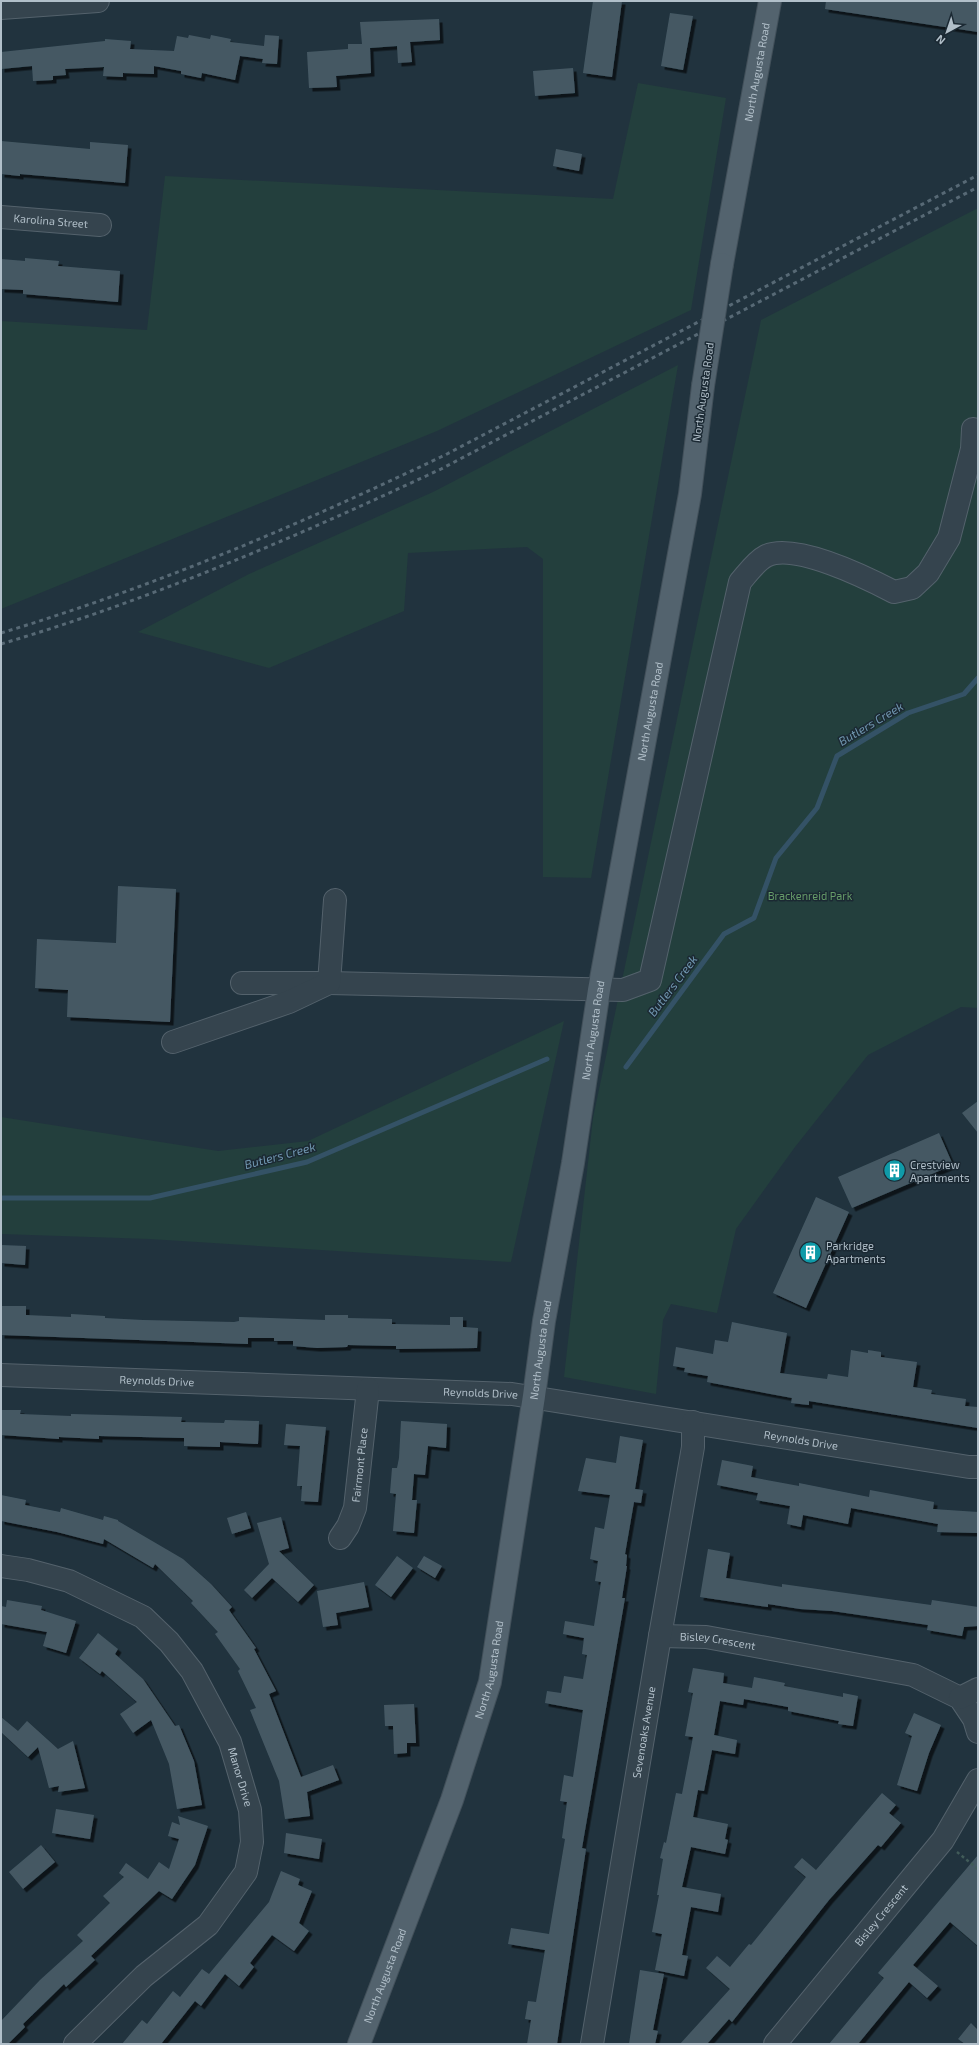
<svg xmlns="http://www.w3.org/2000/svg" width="979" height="2045" font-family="'Exo 2',sans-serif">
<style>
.green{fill:#233f3d}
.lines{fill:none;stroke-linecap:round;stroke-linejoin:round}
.stream{stroke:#345266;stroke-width:5}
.building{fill:#455964;filter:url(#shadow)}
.minor-casing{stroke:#54626c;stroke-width:24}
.major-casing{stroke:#42505a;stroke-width:24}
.path{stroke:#415b59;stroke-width:2.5;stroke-dasharray:3 3;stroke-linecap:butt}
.minor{stroke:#35444e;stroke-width:22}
.major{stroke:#53636e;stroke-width:22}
.rail{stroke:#576975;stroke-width:3;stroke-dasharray:4 4;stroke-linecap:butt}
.major-bridge-casing{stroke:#42505a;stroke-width:24;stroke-linecap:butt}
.major-bridge{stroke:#53636e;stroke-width:22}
.labels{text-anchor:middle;stroke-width:3;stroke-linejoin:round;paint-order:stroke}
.street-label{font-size:11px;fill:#b1bfc9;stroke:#1b2933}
.park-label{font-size:11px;fill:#669c69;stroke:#1b2933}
.poi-label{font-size:11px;fill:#b1bfc9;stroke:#1b2933;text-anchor:start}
.water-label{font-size:12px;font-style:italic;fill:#7096af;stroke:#1b2933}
</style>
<defs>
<filter id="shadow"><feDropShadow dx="3.5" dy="3.5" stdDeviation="0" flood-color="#0009"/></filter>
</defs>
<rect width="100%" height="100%" fill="#21333e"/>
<path class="green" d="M 638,83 L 726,98 L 691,310 L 437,431 L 1,609 L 1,321 L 147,330 L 165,176 L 613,199 Z
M 978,208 L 978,1008 L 961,1007 L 868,1055 L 795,1147 L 736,1229 L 717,1313 L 671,1304 L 663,1320 L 656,1394 L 564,1377 L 593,1118 L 761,320 Z
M 678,365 L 591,878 L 543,877 L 543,559 L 527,547 L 408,553 L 404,611 L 269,668 L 138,632 L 249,574 L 433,492 Z
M 564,1021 L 511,1262 L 150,1239 L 1,1234 L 1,1117 L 218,1151 L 308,1141 Z"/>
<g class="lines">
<path class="stream" d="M 626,1067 L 724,934 L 754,918 L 776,858 L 817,808 L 837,756 L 908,713 L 964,694 L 978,678
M 1,1198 L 150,1198 L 307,1162 L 547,1059"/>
</g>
<path class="building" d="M 593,1 L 622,1 L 612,77 L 583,73 Z
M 826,1 L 978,1 L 978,32 L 825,9 Z
M 670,13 L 693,16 L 683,70 L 661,66 Z
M 439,19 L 440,40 L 410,42 L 412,62 L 398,63 L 397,46 L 370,48 L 371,73 L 336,76 L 337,87 L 309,88 L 307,52 L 348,49 L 348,44 L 362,44 L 360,22 Z
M 189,35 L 210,39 L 211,35 L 231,39 L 230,42 L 264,46 L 265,35 L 279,36 L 277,64 L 262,63 L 263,59 L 240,56 L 235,80 L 202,73 L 201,78 L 181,74 L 181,71 L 154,66 L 154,74 L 123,73 L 123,77 L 103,76 L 104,67 L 65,69 L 66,75 L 53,76 L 53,80 L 33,81 L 32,66 L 1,69 L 1,52 L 105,41 L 105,39 L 131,41 L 130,49 L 174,51 L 177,36 L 188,38 Z
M 573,68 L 575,93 L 535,96 L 533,71 Z
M 1,141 L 90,149 L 90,142 L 128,145 L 125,183 L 20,174 L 20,176 L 1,174 Z
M 556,149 L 582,154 L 579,171 L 553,166 Z
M 25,258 L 59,261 L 58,266 L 120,271 L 118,302 L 23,294 L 23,290 L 1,289 L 1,259 L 25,261 Z
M 118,886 L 176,889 L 170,1022 L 67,1017 L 68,990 L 35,988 L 37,939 L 116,943 Z
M 978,1101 L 978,1133 L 962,1113 Z
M 939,1133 L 953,1165 L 852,1208 L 838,1177 Z
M 816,1197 L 849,1212 L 806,1308 L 773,1293 Z
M 1,1245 L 26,1246 L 25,1265 L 1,1263 Z
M 1,1306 L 26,1306 L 26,1315 L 71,1317 L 71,1314 L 105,1316 L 105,1318 L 143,1320 L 234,1322 L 239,1321 L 239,1317 L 325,1320 L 325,1315 L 348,1315 L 348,1318 L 392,1319 L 392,1324 L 450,1325 L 450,1317 L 463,1317 L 463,1327 L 478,1328 L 477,1348 L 396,1349 L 396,1346 L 348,1345 L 347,1347 L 317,1348 L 293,1346 L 293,1341 L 274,1341 L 274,1338 L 248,1338 L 248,1344 L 1,1335 Z
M 732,1322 L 787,1333 L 780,1373 L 827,1379 L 828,1374 L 848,1377 L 851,1350 L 868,1353 L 868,1350 L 881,1352 L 881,1357 L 917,1362 L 913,1387 L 932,1390 L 931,1394 L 966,1399 L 965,1406 L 978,1407 L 978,1428 L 809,1401 L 809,1405 L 791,1403 L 792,1398 L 707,1382 L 708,1376 L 684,1372 L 685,1368 L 673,1366 L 676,1347 L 713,1354 L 715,1340 L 728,1342 Z
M 1,1410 L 21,1410 L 20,1414 L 71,1416 L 71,1414 L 182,1417 L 181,1422 L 224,1423 L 225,1420 L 259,1421 L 258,1444 L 220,1442 L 220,1447 L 184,1446 L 184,1438 L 99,1436 L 99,1439 L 59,1437 L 59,1439 L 1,1435 Z
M 401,1421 L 447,1424 L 446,1448 L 428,1446 L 425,1475 L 414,1474 L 412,1500 L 417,1500 L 414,1533 L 393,1531 L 396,1494 L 390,1493 L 392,1468 L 397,1468 L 399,1458 Z
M 286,1424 L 326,1427 L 318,1502 L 301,1501 L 302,1486 L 297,1486 L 300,1446 L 284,1445 Z
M 620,1436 L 643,1440 L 635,1489 L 643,1490 L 641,1503 L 634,1502 L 625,1554 L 627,1555 L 626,1566 L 627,1566 L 622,1598 L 625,1598 L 582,1848 L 586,1849 L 557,2044 L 527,2044 L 531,2020 L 525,2019 L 528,2001 L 536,2002 L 545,1950 L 508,1944 L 511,1928 L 549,1934 L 565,1839 L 562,1838 L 567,1802 L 560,1801 L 564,1775 L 573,1777 L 583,1710 L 545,1703 L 547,1691 L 561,1693 L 564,1676 L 583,1679 L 587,1655 L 582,1654 L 584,1638 L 563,1634 L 565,1621 L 594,1626 L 601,1582 L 595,1581 L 598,1561 L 590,1559 L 595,1527 L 604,1529 L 610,1495 L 578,1491 L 586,1458 L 616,1463 Z
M 722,1460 L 753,1466 L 751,1477 L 799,1486 L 799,1483 L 869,1497 L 870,1490 L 934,1502 L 933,1509 L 978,1512 L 978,1533 L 937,1532 L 938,1524 L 851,1508 L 848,1524 L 803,1515 L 801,1527 L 787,1524 L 790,1506 L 756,1500 L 758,1493 L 717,1485 Z
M 1,1495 L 26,1500 L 25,1505 L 60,1512 L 61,1508 L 103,1520 L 104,1516 L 118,1520 L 118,1521 L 183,1559 L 211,1584 L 232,1607 L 229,1610 L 256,1648 L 254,1649 L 276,1691 L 269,1694 L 301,1777 L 333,1765 L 339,1780 L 307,1792 L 310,1816 L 285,1819 L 279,1781 L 250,1710 L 256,1708 L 238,1671 L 240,1669 L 215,1634 L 218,1632 L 191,1603 L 193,1601 L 155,1564 L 153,1568 L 104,1539 L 103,1544 L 57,1532 L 1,1521 Z
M 246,1512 L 251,1528 L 232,1534 L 227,1518 Z
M 281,1517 L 289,1548 L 279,1551 L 314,1585 L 298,1602 L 272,1578 L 252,1598 L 244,1590 L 269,1564 L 257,1523 Z
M 708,1549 L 730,1553 L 726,1578 L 782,1587 L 782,1584 L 931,1605 L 932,1600 L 978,1607 L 978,1626 L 964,1627 L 962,1636 L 927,1630 L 928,1625 L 832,1611 L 800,1609 L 768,1604 L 768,1607 L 700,1597 Z
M 397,1556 L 413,1568 L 391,1597 L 375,1585 Z
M 424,1556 L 442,1566 L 435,1578 L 417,1567 Z
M 364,1582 L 369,1607 L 336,1613 L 338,1625 L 323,1627 L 317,1591 Z
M 7,1600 L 42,1606 L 41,1610 L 76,1621 L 66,1653 L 43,1646 L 47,1632 L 1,1624 L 1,1606 L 6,1607 Z
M 98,1633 L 118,1649 L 115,1654 L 143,1679 L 175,1726 L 179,1725 L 194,1761 L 202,1805 L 177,1809 L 169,1764 L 151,1720 L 133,1733 L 120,1714 L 137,1702 L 102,1671 L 100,1674 L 79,1658 Z
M 693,1668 L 724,1673 L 723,1683 L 752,1688 L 754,1677 L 785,1683 L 784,1686 L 843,1697 L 843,1693 L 858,1696 L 853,1726 L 838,1724 L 839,1721 L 788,1711 L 788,1707 L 744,1699 L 743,1705 L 720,1701 L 714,1735 L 737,1740 L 735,1754 L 712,1750 L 704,1791 L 698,1790 L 693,1817 L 728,1824 L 725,1839 L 728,1840 L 725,1854 L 691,1847 L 682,1887 L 721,1894 L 718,1912 L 691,1907 L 682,1955 L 688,1956 L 684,1976 L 655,1970 L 662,1934 L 652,1932 L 659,1895 L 657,1895 L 663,1859 L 660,1858 L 664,1842 L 666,1843 L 676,1793 L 682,1794 L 693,1737 L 685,1736 L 693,1693 L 688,1692 Z
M 414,1704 L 416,1743 L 407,1743 L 407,1753 L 394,1754 L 393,1726 L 385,1726 L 384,1705 Z
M 914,1713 L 941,1725 L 929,1753 L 917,1791 L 897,1785 L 912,1736 L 905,1733 Z
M 1,1717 L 18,1731 L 27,1721 L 58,1749 L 73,1741 L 85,1788 L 58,1792 L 59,1786 L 49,1788 L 38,1747 L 28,1757 L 1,1732 Z
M 882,1793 L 896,1805 L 889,1813 L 901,1823 L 881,1847 L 878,1845 L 829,1900 L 732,2022 L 729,2019 L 707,2044 L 680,2044 L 730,1989 L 706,1968 L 717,1956 L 730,1967 L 749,1944 L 751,1945 L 806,1877 L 794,1867 L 802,1858 L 816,1870 Z
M 56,1809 L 94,1815 L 90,1839 L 52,1833 Z
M 178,1816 L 208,1826 L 195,1865 L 172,1899 L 159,1891 L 91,1956 L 95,1960 L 66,1987 L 64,1984 L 23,2024 L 25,2027 L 8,2044 L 1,2044 L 1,2021 L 40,1980 L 83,1941 L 77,1935 L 110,1903 L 103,1896 L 124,1877 L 119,1873 L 126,1863 L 148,1879 L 159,1862 L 169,1869 L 179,1839 L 168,1836 L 172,1822 L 180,1825 Z
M 286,1833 L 322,1839 L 319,1859 L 284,1853 Z
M 41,1845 L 55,1862 L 23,1889 L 9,1872 Z
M 978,1855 L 978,1946 L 950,1922 L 913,1965 L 938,1986 L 927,1998 L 909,1982 L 858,2044 L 829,2044 L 884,1978 L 878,1973 Z
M 281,1871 L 300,1879 L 298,1885 L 312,1891 L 299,1923 L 309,1931 L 294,1951 L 272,1935 L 250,1963 L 254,1967 L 239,1986 L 225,1974 L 201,2006 L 195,2001 L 161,2044 L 122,2044 L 142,2020 L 147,2024 L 173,1991 L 180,1997 L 202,1969 L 209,1974 L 269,1902 Z
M 640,1970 L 664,1974 L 653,2030 L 658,2031 L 655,2044 L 629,2044 Z
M 971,2023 L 978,2030 L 978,2044 L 965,2044 L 958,2039 Z"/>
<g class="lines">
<defs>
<g id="minor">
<path d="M 1,8 L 98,1"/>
<path id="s1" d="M 1,217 L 100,225"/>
<path d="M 242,983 L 329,983 L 623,990 L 650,980 L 740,582 C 747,574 756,561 766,556 C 795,542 867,578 894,592 L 912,588 L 928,573 L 949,538 L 972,449 L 973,429"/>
<path d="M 173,1042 L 289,1002 L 329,983 L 335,900"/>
<path id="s2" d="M 1,1375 L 512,1394 L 969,1467 L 978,1467"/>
<path id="s3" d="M 340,1538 L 348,1526 L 355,1508 L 368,1389"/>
<path id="s4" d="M 1,1566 L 28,1570 L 69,1581 L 143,1617 L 169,1642 L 192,1671 L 230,1742 L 250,1810 L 252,1842 L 246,1872 L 208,1925 L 144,1976 L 75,2044"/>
<path id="s5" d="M 660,1636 L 706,1637 L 913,1675 L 960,1698 L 974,1719 L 978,1732"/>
<path d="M 960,1698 L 978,1689"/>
<path id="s6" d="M 592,2044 L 660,1636 L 693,1447 L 693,1422"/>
<path id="s7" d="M 775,2044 L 943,1840 L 978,1780"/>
</g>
<g id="major">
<path id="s8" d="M 722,264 L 770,1"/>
<path id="s9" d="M 359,2044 L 452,1800 L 490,1682 L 534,1396 L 544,1321 L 573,1163 L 599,990 L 690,494 L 703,386"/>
</g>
</defs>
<use href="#minor" class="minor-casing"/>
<use href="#major" class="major-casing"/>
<path class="path" d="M 957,1852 L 978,1869"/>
<use href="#minor" class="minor"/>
<use href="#major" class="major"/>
<path class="rail" d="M 1,633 C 154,587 301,524 445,455 L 978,175
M 1,644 C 153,599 298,536 441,469 L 978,187"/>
<defs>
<path id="major-bridge" d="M 703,386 L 722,264"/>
</defs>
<use href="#major-bridge" class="major-bridge-casing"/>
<use href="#major-bridge" class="major-bridge"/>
</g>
<defs>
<symbol id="building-disc" viewBox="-11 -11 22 22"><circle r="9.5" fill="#0f9aa8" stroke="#1b2933"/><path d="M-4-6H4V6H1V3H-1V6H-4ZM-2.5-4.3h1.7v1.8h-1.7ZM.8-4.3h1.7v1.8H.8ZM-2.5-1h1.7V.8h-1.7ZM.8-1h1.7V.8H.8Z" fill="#fff"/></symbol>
</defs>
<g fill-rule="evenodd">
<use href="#building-disc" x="882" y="1158" width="25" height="25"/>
<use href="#building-disc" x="798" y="1240" width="25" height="25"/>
</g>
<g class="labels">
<g class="street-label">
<text dy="4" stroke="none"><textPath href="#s8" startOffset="195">North Augusta Road</textPath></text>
<text dy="4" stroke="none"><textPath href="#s1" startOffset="50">Karolina Street</textPath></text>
<text transform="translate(703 392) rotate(-82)" y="4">North Augusta Road</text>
<text dy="4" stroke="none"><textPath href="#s9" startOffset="1369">North Augusta Road</textPath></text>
<text dy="4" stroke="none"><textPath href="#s9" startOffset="1045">North Augusta Road</textPath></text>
<text dy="4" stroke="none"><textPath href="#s9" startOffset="721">North Augusta Road</textPath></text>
<text dy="4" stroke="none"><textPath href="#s2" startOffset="156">Reynolds Drive</textPath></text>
<text dy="4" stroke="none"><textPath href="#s2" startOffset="480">Reynolds Drive</textPath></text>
<text dy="4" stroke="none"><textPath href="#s2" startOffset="804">Reynolds Drive</textPath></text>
<text dy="4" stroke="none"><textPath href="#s3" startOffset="77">Fairmont Place</textPath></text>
<text dy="4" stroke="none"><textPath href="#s5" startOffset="58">Bisley Crescent</textPath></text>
<text dy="4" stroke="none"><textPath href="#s9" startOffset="397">North Augusta Road</textPath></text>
<text dy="4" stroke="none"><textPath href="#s6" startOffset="316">Sevenoaks Avenue</textPath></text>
<text dy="4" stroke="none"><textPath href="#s4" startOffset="342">Manor Drive</textPath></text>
<text dy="4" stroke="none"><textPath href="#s7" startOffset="167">Bisley Crescent</textPath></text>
<text dy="4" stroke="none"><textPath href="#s9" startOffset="73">North Augusta Road</textPath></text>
</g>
<g class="park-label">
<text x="810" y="900">Brackenreid Park</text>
</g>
<g class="poi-label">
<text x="910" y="1169">Crestview<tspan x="910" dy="13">Apartments</tspan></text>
<text x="826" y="1250">Parkridge<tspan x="826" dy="13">Apartments</tspan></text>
</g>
<g class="water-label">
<text transform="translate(871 724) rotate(-31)" y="4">Butlers Creek</text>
<text transform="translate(673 986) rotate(-53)" y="4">Butlers Creek</text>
<text transform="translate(280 1156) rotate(-15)" y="4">Butlers Creek</text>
</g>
</g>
<rect width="979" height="2045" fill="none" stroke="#b1bfc9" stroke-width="4"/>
<g transform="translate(947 32) rotate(220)" stroke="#1b2933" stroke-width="3" paint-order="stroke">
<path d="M0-3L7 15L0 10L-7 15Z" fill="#b1bfc9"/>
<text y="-6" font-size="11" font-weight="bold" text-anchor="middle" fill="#b1bfc9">N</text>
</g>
</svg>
